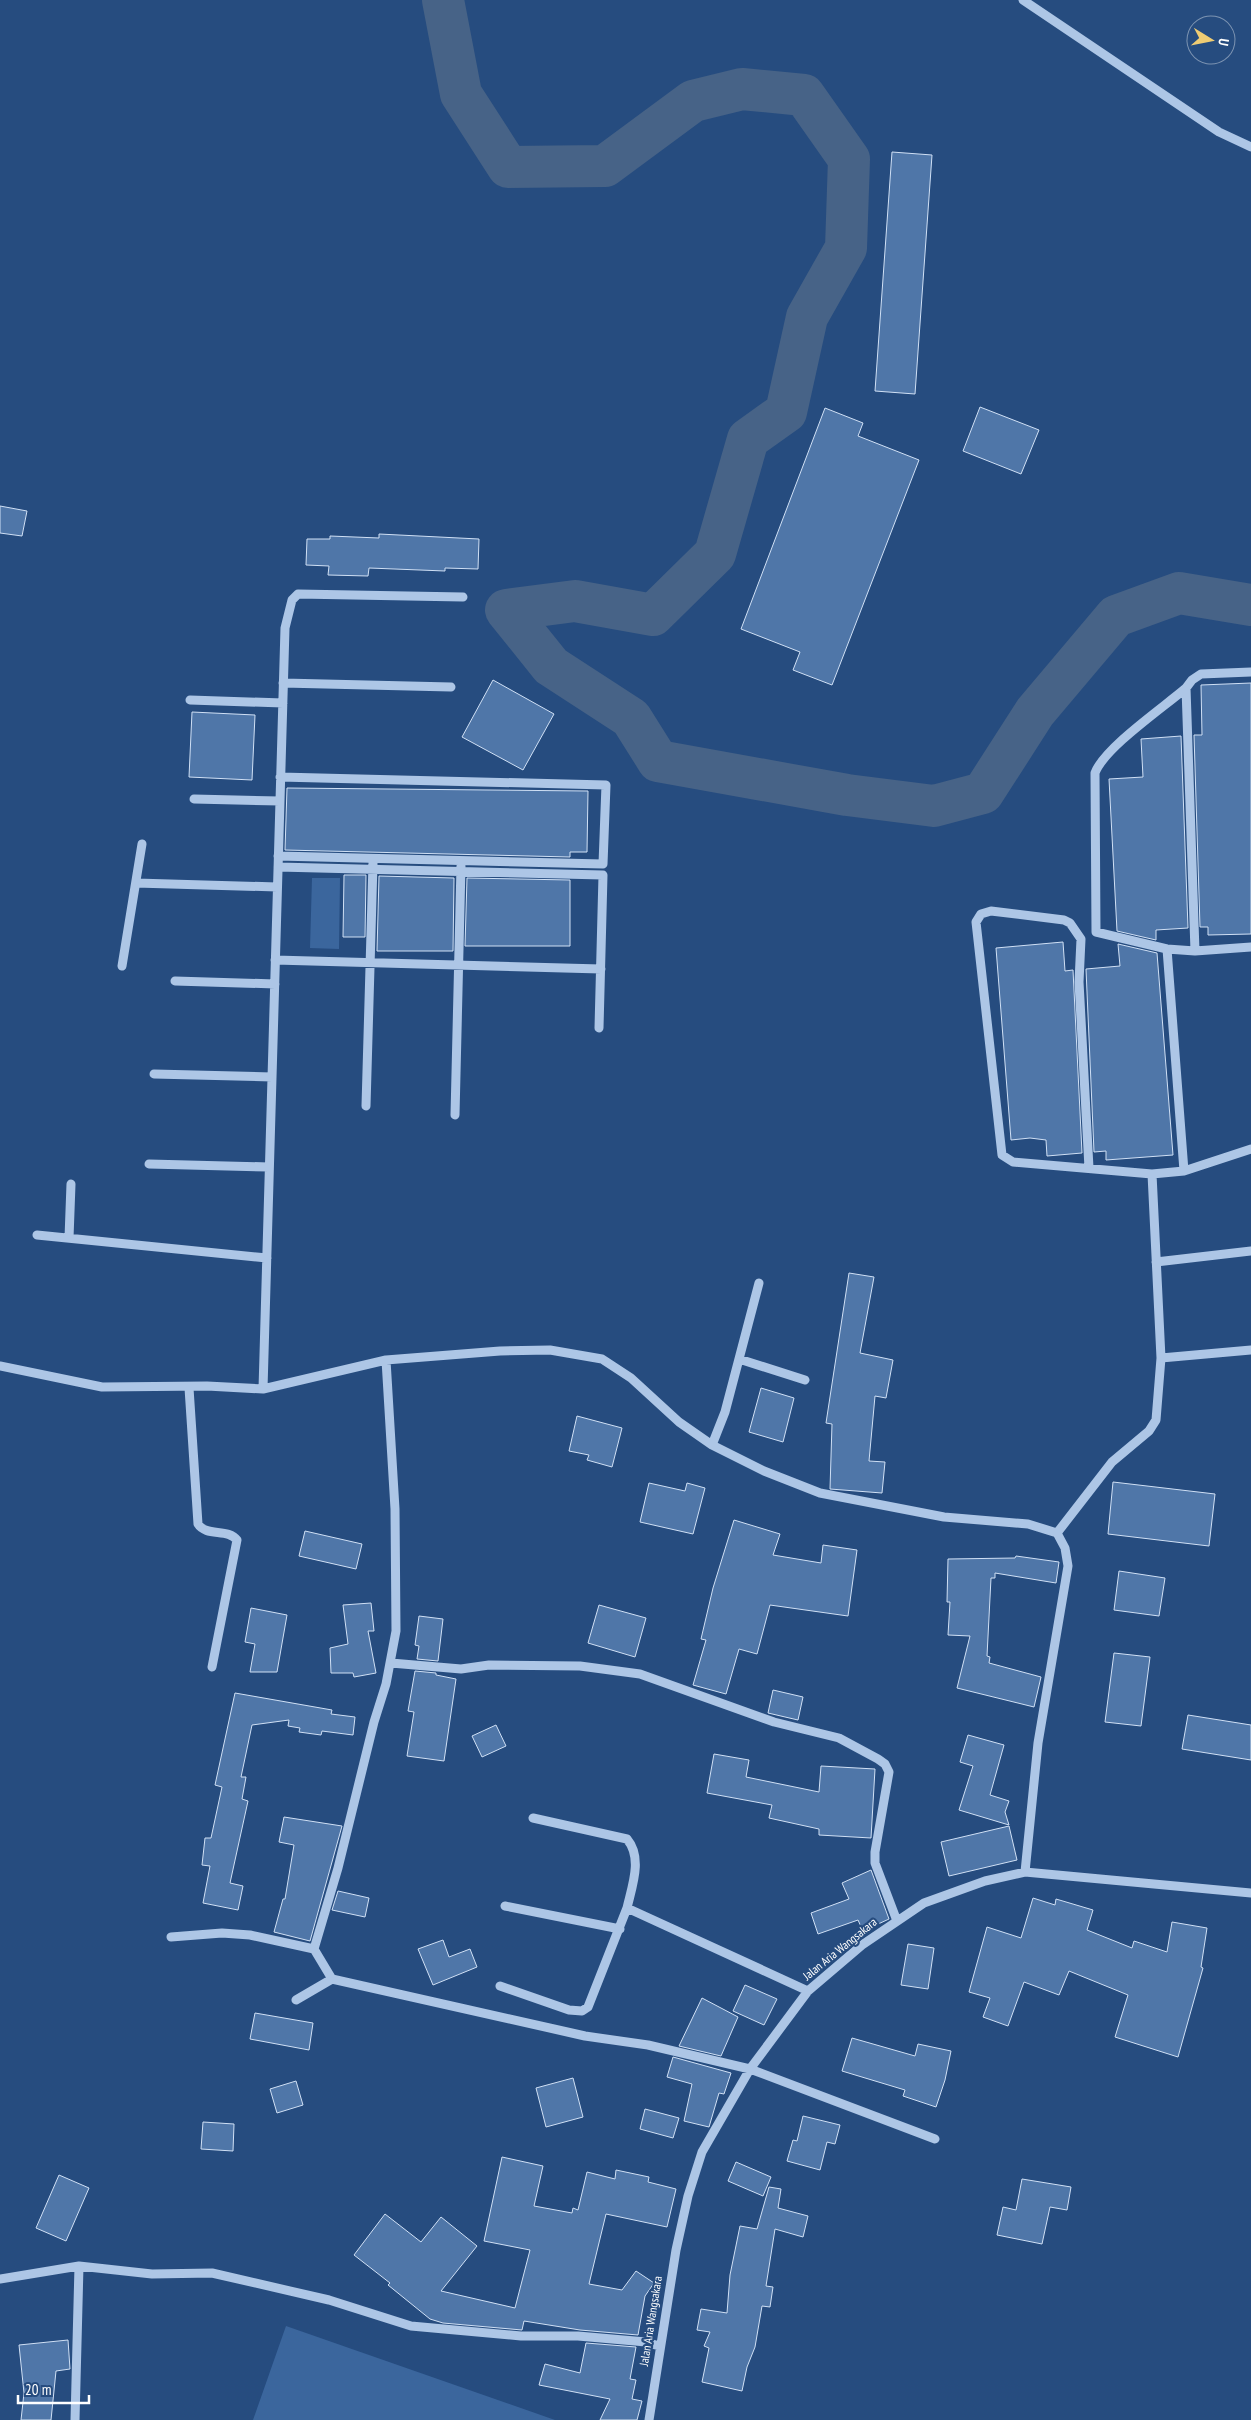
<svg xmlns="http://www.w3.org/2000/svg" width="1251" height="2420" font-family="'PT Sans Narrow',sans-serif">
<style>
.green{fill:#3b669d}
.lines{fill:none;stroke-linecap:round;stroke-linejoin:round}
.river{stroke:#476387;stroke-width:42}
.building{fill:#4f76a8;stroke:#d0e0f5}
.minor{stroke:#adc6e6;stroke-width:9}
.labels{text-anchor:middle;stroke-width:4.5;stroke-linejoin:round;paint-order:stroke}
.street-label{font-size:12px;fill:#fff;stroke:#264c7f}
</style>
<rect width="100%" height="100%" fill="#264c7f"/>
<path class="green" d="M 312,878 L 340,878 L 339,949 L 310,948 Z
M 286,2326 L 555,2420 L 253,2420 Z"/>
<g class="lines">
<path class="river" d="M 443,0 L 461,94 L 508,167 L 605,166 L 693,101 L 742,89 L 804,95 L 849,159 L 846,248 L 807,317 L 786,412 L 748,439 L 715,554 L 653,615 L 575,601 L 506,610 L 551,666 L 631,718 L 658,761 L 847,795 L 934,806 L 983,793 L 1035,712 L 1116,616 L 1179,593 L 1251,605"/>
</g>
<path class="building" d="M 892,152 L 932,155 L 915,394 L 875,391 Z
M 980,407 L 1039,430 L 1021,474 L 963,451 Z
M 825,408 L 863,423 L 858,436 L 919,460 L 832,685 L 793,670 L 800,652 L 741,629 Z
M 0,506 L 27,511 L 22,536 L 0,533 Z
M 379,534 L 479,539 L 478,569 L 445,568 L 445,571 L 369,568 L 368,576 L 328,575 L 329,566 L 306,565 L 307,539 L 330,539 L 330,536 L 379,538 Z
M 493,680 L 554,714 L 523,770 L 462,737 Z
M 1251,683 L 1251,934 L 1208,935 L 1208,927 L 1200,927 L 1194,735 L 1202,735 L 1201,685 Z
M 192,712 L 255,715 L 252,780 L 189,777 Z
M 1181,736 L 1188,928 L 1156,930 L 1156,940 L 1117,931 L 1109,779 L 1143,777 L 1141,739 Z
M 287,788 L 588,791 L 587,852 L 570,852 L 570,857 L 285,850 Z
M 344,875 L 366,875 L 365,937 L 343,937 Z
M 379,876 L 454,878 L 453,951 L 377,951 Z
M 467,878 L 570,880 L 570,946 L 465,946 Z
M 1063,942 L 1065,971 L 1073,970 L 1082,1153 L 1047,1156 L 1046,1140 L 1030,1138 L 1011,1140 L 996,948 Z
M 1118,944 L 1157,953 L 1173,1155 L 1106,1160 L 1106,1151 L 1094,1152 L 1086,969 L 1120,966 Z
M 849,1273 L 874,1277 L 860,1353 L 893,1360 L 886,1398 L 875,1396 L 869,1461 L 885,1462 L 882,1493 L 830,1489 L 832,1424 L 826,1423 Z
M 761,1388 L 794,1398 L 783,1442 L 749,1432 Z
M 577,1416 L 622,1428 L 612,1467 L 587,1460 L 589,1455 L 569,1451 Z
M 1113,1482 L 1215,1494 L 1209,1546 L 1108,1534 Z
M 649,1483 L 685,1491 L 687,1483 L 705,1488 L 693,1534 L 640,1522 Z
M 734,1520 L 780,1534 L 773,1555 L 821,1563 L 823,1545 L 857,1550 L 848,1616 L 770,1605 L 757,1654 L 739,1649 L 726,1694 L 693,1685 L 706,1640 L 701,1639 L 713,1588 Z
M 305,1531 L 362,1544 L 356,1569 L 299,1556 Z
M 1016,1556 L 1059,1562 L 1056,1583 L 995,1573 L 995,1578 L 991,1578 L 987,1656 L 990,1657 L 989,1663 L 1041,1677 L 1034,1707 L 957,1688 L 970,1636 L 948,1635 L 950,1602 L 947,1602 L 948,1559 L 1015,1558 Z
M 1119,1571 L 1165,1578 L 1159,1616 L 1114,1610 Z
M 371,1603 L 374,1631 L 368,1631 L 376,1673 L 354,1677 L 353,1673 L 331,1673 L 330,1648 L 348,1644 L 343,1605 Z
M 599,1605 L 646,1618 L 635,1657 L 588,1643 Z
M 251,1608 L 287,1615 L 277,1672 L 250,1672 L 255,1644 L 245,1642 Z
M 419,1616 L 443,1619 L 438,1661 L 417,1659 L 419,1646 L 415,1645 Z
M 1114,1653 L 1150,1657 L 1141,1726 L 1105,1722 Z
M 415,1671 L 436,1673 L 436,1675 L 456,1679 L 444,1761 L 407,1756 L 414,1712 L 408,1711 Z
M 773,1690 L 803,1697 L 798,1720 L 768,1713 Z
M 235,1693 L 332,1710 L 331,1714 L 355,1717 L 353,1735 L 322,1731 L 321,1735 L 299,1732 L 300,1728 L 288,1726 L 289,1720 L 252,1725 L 241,1777 L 246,1777 L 242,1799 L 248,1801 L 230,1883 L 243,1886 L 238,1910 L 203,1903 L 210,1866 L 202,1865 L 205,1838 L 211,1838 L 222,1787 L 215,1785 Z
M 1188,1715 L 1251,1725 L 1251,1760 L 1182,1749 Z
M 496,1725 L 506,1746 L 482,1757 L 472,1736 Z
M 968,1735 L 1004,1745 L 990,1795 L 1009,1801 L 1005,1812 L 1009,1825 L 959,1810 L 973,1766 L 960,1762 Z
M 714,1754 L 749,1760 L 746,1777 L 819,1792 L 821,1766 L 875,1769 L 871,1838 L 819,1835 L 819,1829 L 769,1818 L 772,1805 L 707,1793 Z
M 284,1817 L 342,1826 L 310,1941 L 274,1932 L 283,1899 L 285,1899 L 294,1845 L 279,1842 Z
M 1009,1826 L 1017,1860 L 949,1876 L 941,1842 Z
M 871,1870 L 889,1919 L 863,1931 L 858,1920 L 818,1934 L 811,1913 L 849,1899 L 842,1883 Z
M 338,1891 L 369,1898 L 365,1917 L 332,1910 Z
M 1033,1898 L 1055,1905 L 1056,1899 L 1093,1910 L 1087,1930 L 1132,1948 L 1134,1941 L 1167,1952 L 1172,1922 L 1207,1928 L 1201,1967 L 1203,1968 L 1178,2057 L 1115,2037 L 1128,1995 L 1069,1971 L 1059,1995 L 1024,1982 L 1008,2026 L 983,2017 L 990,1998 L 969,1992 L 987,1927 L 1021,1938 Z
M 443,1940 L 449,1957 L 470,1949 L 477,1967 L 433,1985 L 418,1949 Z
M 908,1944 L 934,1948 L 928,1989 L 901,1985 Z
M 745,1985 L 777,1999 L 764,2025 L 733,2011 Z
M 702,1998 L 738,2017 L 721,2056 L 679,2046 Z
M 255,2013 L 313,2023 L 309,2050 L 250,2039 Z
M 852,2038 L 915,2056 L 918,2044 L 951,2051 L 945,2080 L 936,2107 L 903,2096 L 905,2090 L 842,2071 Z
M 673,2057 L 731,2073 L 724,2094 L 719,2093 L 709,2127 L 684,2121 L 692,2084 L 667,2077 Z
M 573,2078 L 583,2117 L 546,2127 L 536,2088 Z
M 296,2081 L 303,2105 L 277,2113 L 270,2089 Z
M 645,2109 L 679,2118 L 673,2138 L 640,2129 Z
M 803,2116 L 840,2125 L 835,2144 L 827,2142 L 820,2170 L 787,2161 L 793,2140 L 797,2141 Z
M 203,2122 L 234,2124 L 233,2151 L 201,2149 Z
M 502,2157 L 543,2166 L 534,2206 L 572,2213 L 573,2208 L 578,2210 L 587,2172 L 615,2179 L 616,2170 L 649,2177 L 648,2182 L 676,2189 L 667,2227 L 606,2214 L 589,2284 L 622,2290 L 636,2271 L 654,2283 L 645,2296 L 638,2335 L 580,2330 L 524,2321 L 522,2330 L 443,2323 L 430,2319 L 388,2285 L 390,2283 L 354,2255 L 385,2214 L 421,2242 L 441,2217 L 477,2246 L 441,2291 L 515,2308 L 530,2250 L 484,2241 Z
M 736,2162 L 771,2177 L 763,2196 L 728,2181 Z
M 59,2175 L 89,2188 L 66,2241 L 36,2228 Z
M 1022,2179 L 1071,2187 L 1067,2210 L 1050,2207 L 1042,2244 L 997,2235 L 1003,2207 L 1016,2210 Z
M 769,2187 L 781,2189 L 778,2208 L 808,2216 L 803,2237 L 775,2229 L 766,2286 L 773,2287 L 770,2307 L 762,2306 L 755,2347 L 747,2367 L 742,2391 L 702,2382 L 709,2348 L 704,2346 L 710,2332 L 697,2330 L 701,2309 L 727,2313 L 730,2275 L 740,2226 L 757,2229 Z
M 68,2340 L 70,2369 L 56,2371 L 51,2420 L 21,2420 L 24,2393 L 19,2345 Z
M 586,2343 L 636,2347 L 630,2379 L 636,2380 L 632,2399 L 642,2401 L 637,2420 L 600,2420 L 610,2399 L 539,2385 L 545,2364 L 580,2373 Z"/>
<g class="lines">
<path class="minor" d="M 1023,0 L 1219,132 L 1251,147
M 283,683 L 451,687
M 1186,688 C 1164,707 1104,748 1095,773 L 1096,932 L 1167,949 L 1195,951 L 1251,947
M 190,700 L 283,703
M 194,799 L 280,801
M 278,856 L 603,864 L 606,785 L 280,777
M 278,867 L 603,875 L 599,1028
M 136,883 L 277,887
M 1167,949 L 1184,1171
M 1195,951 L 1186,688 L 1192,680 L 1201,674 L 1251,672
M 275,960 L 601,969
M 122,966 L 142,844
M 175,981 L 275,984
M 154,1074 L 272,1077
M 366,1106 L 373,863
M 455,1115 L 461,866
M 149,1164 L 269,1167
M 1152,1174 L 1184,1171 L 1251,1149
M 37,1235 L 267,1258
M 69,1238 L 71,1184
M 1156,1262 L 1251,1251
M 1161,1358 L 1251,1350
M 739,1359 L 805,1380
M 0,1366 L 102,1387 L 207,1386 L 263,1389 L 386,1360 L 500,1351 L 550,1350 L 602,1359 L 631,1378 L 679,1422 L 712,1445 L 764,1471 L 820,1493 L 944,1517 L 1028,1524 L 1057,1533 L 1065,1548 L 1068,1566 L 1038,1743 L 1025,1872
M 189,1388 L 198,1524 C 206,1537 228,1528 237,1540 L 212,1667
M 263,1389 L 285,628 L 292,600 L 298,594 L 463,597
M 712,1445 L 725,1412 L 759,1283
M 1057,1533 L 1112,1462 L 1149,1431 L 1156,1420 L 1161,1358 L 1152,1174 L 1013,1162 L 1002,1155 L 976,922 L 981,914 L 991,911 L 1064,920 L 1070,923 L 1081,939 L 1079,982 L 1089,1168
M 391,1663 L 461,1669 L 489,1665 L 580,1666 L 640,1674 L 774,1722 L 839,1738 L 878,1759 L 885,1764 L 889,1772 L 875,1852 L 875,1863 L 897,1921
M 533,1818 L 627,1839 C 643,1858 632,1886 627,1908 L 808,1991
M 505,1906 L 620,1929
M 171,1937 L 222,1933 L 250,1935 L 314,1949
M 332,1979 L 585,2036 L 648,2045 L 750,2069 L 935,2139
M 500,1986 L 569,2010 L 582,2011 L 588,2007 L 627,1908
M 296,2000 L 332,1979 L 314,1949 L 338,1868 L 374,1722 L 386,1684 L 396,1631 L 395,1509 L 386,1360
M 0,2279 L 79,2266 L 152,2274 L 212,2273 L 329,2300 L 411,2326 L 521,2336 L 578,2336 L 646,2342 L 659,2346
M 75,2420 L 79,2266
M 649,2420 L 676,2250 L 688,2196 L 702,2152 L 750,2069 L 808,1991 L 862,1945 L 924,1903 L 985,1881 L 1025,1872 L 1251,1893"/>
</g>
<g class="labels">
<g class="street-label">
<text transform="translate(840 1949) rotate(-39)" y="4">Jalan Aria Wangsakara</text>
<text transform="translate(651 2321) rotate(-81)" y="4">Jalan Aria Wangsakara</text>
</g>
</g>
<g transform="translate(1211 40) rotate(100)"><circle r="24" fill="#264c7f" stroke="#7d94b2"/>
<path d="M0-4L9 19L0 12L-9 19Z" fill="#eecc73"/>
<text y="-8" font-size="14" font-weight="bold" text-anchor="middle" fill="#ffffff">U</text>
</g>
<path d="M18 2395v8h71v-8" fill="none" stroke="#ffffff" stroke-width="2.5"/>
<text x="25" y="2395" font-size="15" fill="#ffffff" stroke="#264c7f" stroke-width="4" paint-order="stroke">20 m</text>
</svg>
